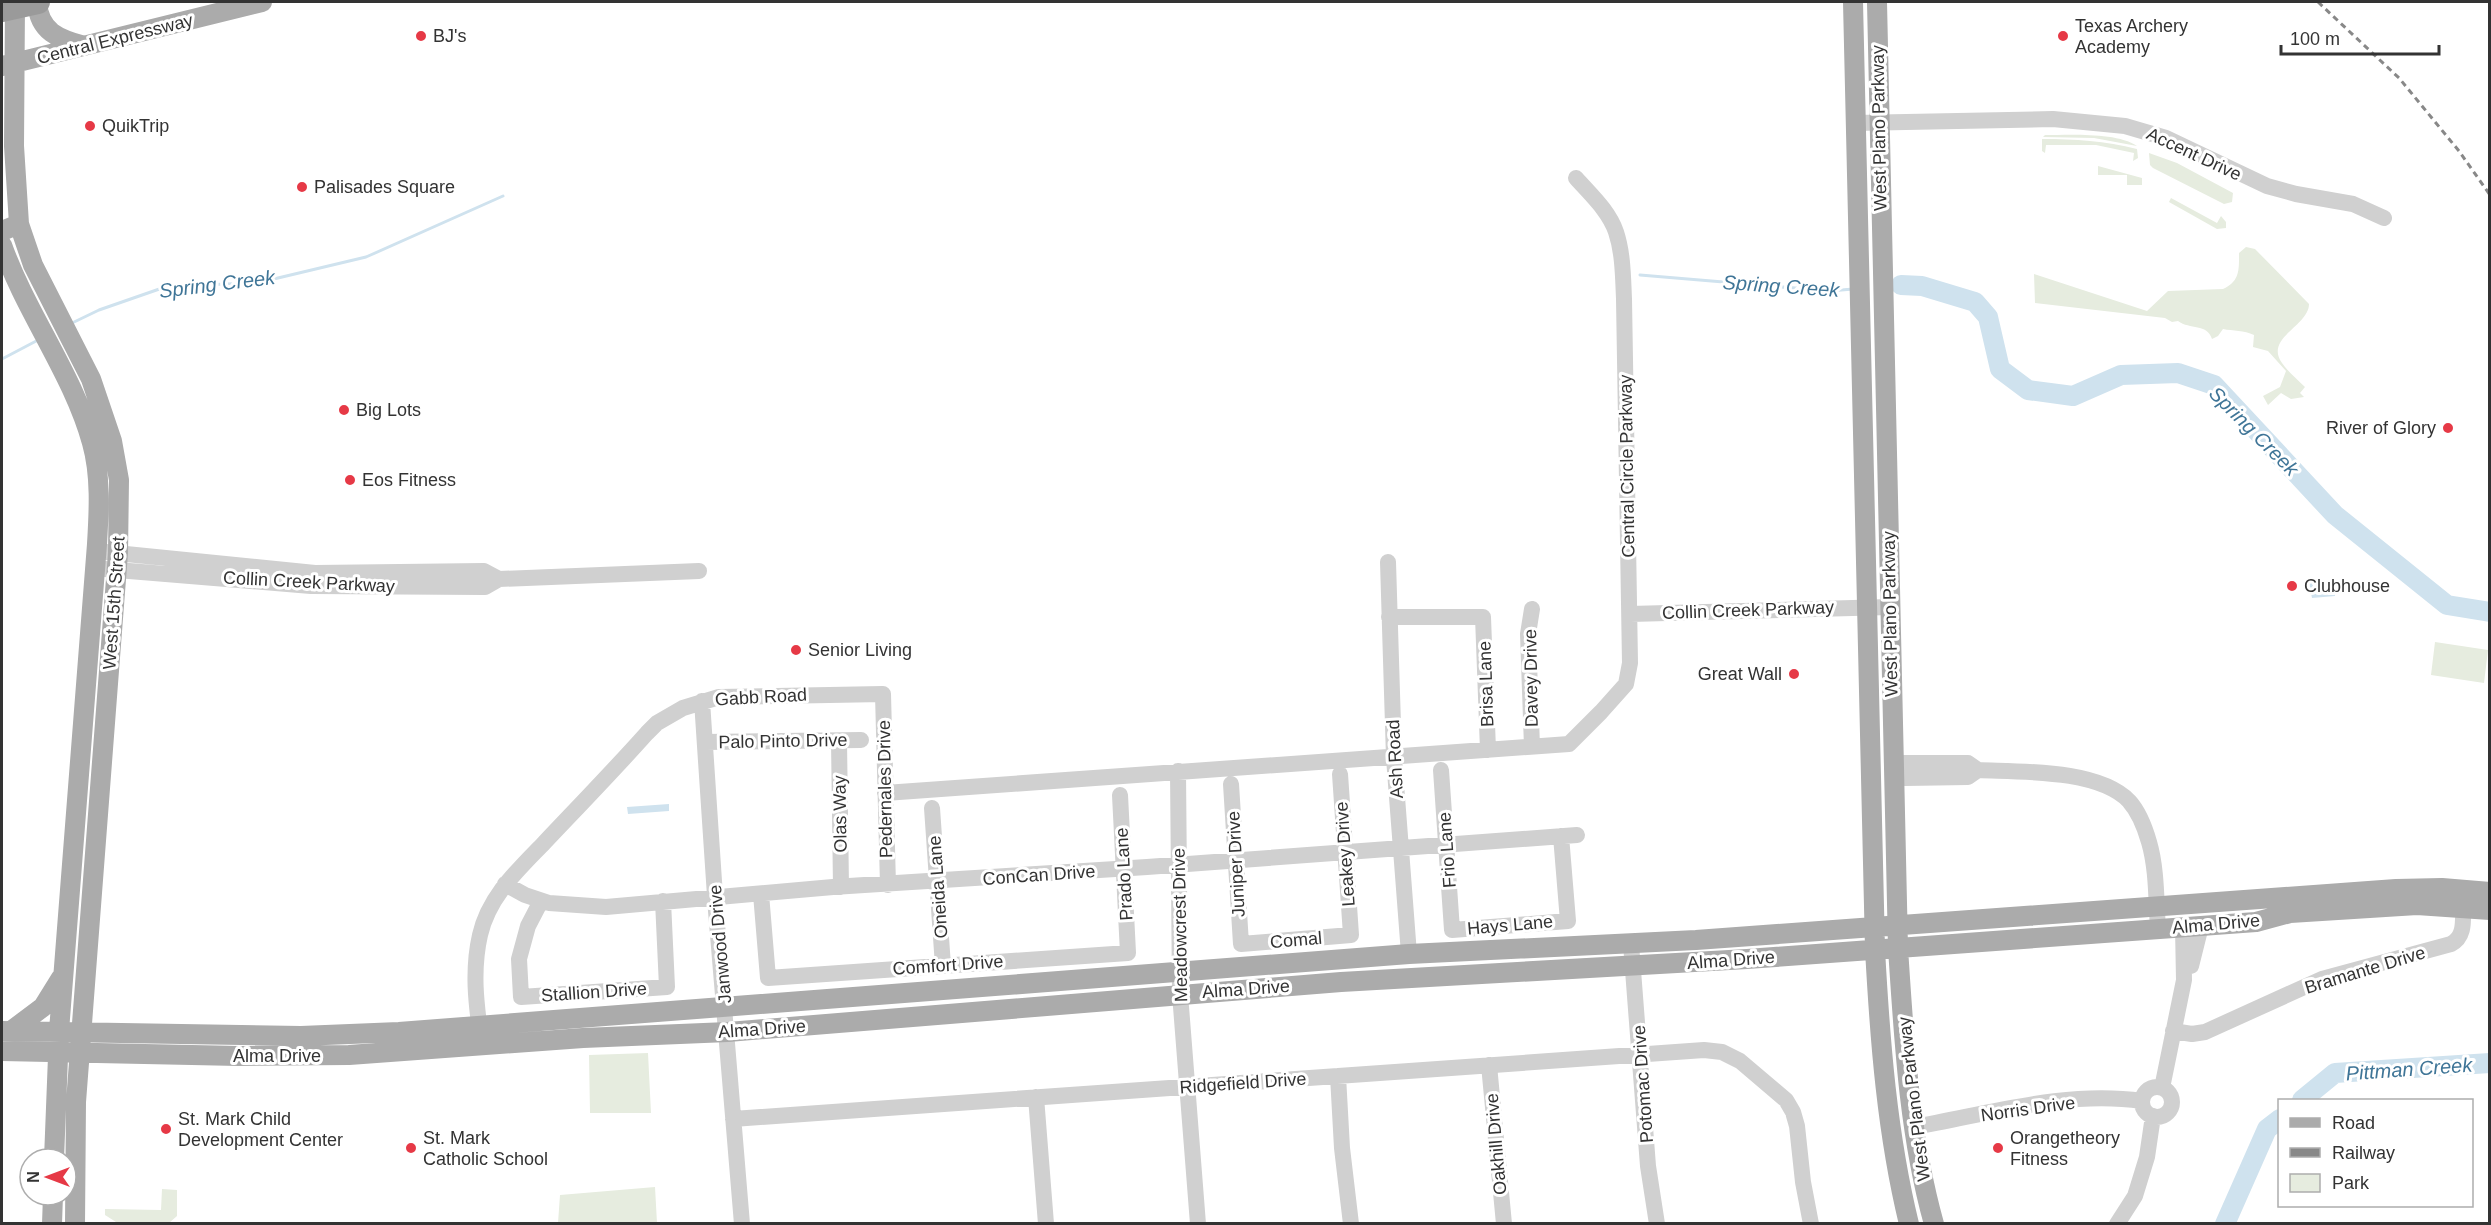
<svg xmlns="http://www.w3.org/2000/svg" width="2491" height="1225" font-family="Helvetica,sans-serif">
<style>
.green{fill:#e6ecdf}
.water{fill:#cfe2ee}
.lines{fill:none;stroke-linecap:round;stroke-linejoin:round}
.stream{stroke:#cfe2ee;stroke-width:3}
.river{stroke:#cfe2ee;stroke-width:20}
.minor{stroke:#d0d0d0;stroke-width:16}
.major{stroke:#ababab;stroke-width:20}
.rail{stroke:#888;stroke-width:3;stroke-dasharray:6 4.5;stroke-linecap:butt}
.highway-bridge{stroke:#9a9a9a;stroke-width:24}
.poi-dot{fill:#e63946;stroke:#fff;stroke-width:2}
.labels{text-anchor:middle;stroke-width:6;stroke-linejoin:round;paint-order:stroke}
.poi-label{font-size:18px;fill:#333;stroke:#fff;text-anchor:start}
.street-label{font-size:18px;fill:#333;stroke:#fff}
.water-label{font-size:20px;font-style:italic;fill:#3f7597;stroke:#fff}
</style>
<rect width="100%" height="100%" fill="#fff"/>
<path class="green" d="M 2045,135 C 2069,135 2117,132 2137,146 L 2094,138 L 2043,137 Z
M 2042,139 C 2075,139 2105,141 2137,149 L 2138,158 L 2133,161 L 2134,153 L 2096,145 L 2046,145 L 2045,153 L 2042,151 Z
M 2149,153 L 2177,163 L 2233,193 L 2232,202 L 2224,204 L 2153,168 L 2150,165 Z
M 2098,166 L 2142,178 L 2142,185 L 2127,185 L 2127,175 L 2098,175 Z
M 2171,198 L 2217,223 L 2221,216 L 2226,222 L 2226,228 L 2217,229 L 2169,202 Z
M 2246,247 L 2255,249 L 2309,304 C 2309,326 2264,338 2282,363 C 2288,372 2298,380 2305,387 L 2300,393 L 2304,397 L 2291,399 L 2281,393 L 2268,405 L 2263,396 L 2280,387 L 2286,371 L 2268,351 L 2253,347 L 2254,335 C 2244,330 2233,331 2223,329 L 2218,336 L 2212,339 C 2207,323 2190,330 2178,321 L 2172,322 L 2165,318 L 2035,303 L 2034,274 L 2147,311 L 2168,291 L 2223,289 C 2240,281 2239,270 2239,253 Z
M 2435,642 L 2488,650 L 2484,683 L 2431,675 Z
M 648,1053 L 651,1113 L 590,1113 L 589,1055 Z
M 655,1187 L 657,1223 L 558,1223 L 560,1195 Z
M 162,1189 L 177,1190 L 177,1216 L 169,1223 L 116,1222 L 105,1215 L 105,1209 L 161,1210 Z"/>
<path class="water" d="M 2314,580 L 2322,581 L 2326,587 L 2329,583 L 2334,583 L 2335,596 L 2312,598 L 2309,583 Z
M 669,804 L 669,811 L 628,814 L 627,807 Z"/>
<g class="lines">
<path class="stream" d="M 1640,275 L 1830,291 L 1853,289
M 1890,286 L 1901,285
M 70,324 L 99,310 L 168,286 L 257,283 L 366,257 L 503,196
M 2,359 L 40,339"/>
<path class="river" d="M 1901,285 L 1922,286 L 1975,302 L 1988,317 L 2000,369 L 2028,390 L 2073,396 L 2121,375 L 2178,373 L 2214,385 L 2335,515 L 2447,605 L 2490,612
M 2302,1100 L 2335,1073 L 2490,1063
M 2225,1224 L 2267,1129 L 2280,1119"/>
<path class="minor" d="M 1855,123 L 2053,119 L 2125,126 L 2166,138 L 2267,186 L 2296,194 L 2353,204 L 2384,218
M 106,552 L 315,573 L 484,571 L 499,579
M 1388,562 L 1394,758 L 1409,954
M 105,569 L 311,586 L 485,587 L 499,579 L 699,571
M 1532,609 L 1528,634 L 1532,747
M 1630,614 L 1890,607
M 1389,617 L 1483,617 L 1488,750
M 702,701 L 716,911 L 742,1224
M 839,741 L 841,887
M 705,742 L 861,740
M 1904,763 L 1968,763 L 1978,770 L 1968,777 L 1905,778 L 1894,770 Z
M 1441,770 L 1452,930 L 1568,921 L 1561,836
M 1978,770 C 2020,772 2098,769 2129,801 C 2139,812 2145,828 2149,842 C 2157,869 2156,901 2158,929
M 1178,771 L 1180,994 L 1198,1224
M 1231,784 L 1241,944 L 1351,935 L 1340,774
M 885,793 L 1569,744 L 1601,712 L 1626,684 L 1630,663 L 1624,299 C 1623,277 1623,253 1616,232 C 1609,211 1591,195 1576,178
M 932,808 L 943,966
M 505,884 L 525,895 L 549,903 L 606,907 L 833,887 L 1147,867 L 1577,835
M 761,894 L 768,978 L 1128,953 L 1120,795
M 541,901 L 528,926 L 519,959 L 521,997 L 667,987 L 663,901
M 1631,944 L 1648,1166 L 1657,1224
M 2191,966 L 2201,926
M 2173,1031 L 2192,1034 L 2205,1032 L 2322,979 L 2451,944 C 2465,937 2463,921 2463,907
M 481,1039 C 476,1003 472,970 480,935 C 489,896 518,870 544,843 C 579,806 614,770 647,733 L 657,723 L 683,708 L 719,697 L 883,694 L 888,885
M 1489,1065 L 1504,1224
M 1338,1076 L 1342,1148 L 1351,1224
M2142 1102a15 15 0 1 1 30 0a15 15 0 1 1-30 0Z
M 2162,1088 L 2184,980 L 2183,927
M 1036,1097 L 1046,1224
M 733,1119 L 1704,1050 L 1722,1052 L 1740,1061 L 1786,1100 L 1793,1112 L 1797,1126 L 1803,1182 L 1811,1224
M 1914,1127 C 1989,1114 2066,1090 2142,1101
M 2117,1224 L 2135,1196 L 2147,1157 L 2153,1116"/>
<path class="major" d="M 15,2 L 14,146 L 19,224 L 33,265 L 91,379 L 112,441 L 119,480 L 118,553 L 76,1102 L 75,1224
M 37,2 C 39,32 59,39 84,46
M 1853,2 L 1875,949 C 1880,1041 1887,1134 1909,1224
M 1877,2 L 1898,948 C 1904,1039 1909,1135 1934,1224
M 2,66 L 262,2
M 2,231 L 19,224
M 2,245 C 26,313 74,376 92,443 C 101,475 99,511 97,544 L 59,1031 L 54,1159
M 2,1031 L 301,1036 L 399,1032 L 1409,954 L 1696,940 L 2396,889 L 2442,888 L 2490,892
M 11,1031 L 43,1007 L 61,978
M 2,1051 L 239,1056 L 349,1055 L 583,1038 L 728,1032 L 1341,982 L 1747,959 L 2201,926 L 2256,922 L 2290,913 L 2417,905 L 2490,910
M 52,1224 L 53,1195"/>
<path class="rail" d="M 2318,2 L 2399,78 L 2459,151 L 2490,195"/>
<path class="highway-bridge" d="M 2,10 L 38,2"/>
</g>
<g class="poi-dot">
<circle cx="421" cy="36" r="6"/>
<circle cx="2063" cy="36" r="6"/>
<circle cx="90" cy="126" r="6"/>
<circle cx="302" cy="187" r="6"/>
<circle cx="344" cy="410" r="6"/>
<circle cx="2448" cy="428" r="6"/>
<circle cx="350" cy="480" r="6"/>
<circle cx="2292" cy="586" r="6"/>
<circle cx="796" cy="650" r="6"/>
<circle cx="1794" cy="674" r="6"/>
<circle cx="166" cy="1129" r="6"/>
<circle cx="411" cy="1148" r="6"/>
<circle cx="1998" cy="1148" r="6"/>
</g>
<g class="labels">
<g class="poi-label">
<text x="2075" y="32">Texas Archery<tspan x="2075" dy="21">Academy</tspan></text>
<text x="433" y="42">BJ's</text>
<text x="102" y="132">QuikTrip</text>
<text x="314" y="193">Palisades Square</text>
<text x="356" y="416">Big Lots</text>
<text x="2436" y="434" text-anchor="end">River of Glory</text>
<text x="362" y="486">Eos Fitness</text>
<text x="2304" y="592">Clubhouse</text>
<text x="808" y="656">Senior Living</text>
<text x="1782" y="680" text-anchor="end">Great Wall</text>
<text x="178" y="1125">St. Mark Child<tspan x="178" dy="21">Development Center</tspan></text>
<text x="423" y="1144">St. Mark<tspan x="423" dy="21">Catholic School</tspan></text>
<text x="2010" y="1144">Orangetheory<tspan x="2010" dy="21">Fitness</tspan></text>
</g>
<g class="street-label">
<text transform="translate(115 39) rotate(-14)" y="6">Central Expressway</text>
<text transform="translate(1879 128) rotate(-91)" y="6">West Plano Parkway</text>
<text transform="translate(2194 154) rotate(25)" y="6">Accent Drive</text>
<text transform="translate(1627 466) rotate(-91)" y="6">Central Circle Parkway</text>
<text transform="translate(309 582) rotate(3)" y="6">Collin Creek Parkway</text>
<text transform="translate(114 603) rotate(-86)" y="6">West 15th Street</text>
<text transform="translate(1748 610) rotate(-2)" y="6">Collin Creek Parkway</text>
<text transform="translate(1890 614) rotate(-91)" y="6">West Plano Parkway</text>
<text transform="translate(1531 678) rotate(-91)" y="6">Davey Drive</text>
<text transform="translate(1486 684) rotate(-92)" y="6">Brisa Lane</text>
<text transform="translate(761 697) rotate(-3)" y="6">Gabb Road</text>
<text transform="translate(783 741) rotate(-1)" y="6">Palo Pinto Drive</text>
<text transform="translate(1395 759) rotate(-93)" y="6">Ash Road</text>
<text transform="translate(885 789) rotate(-91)" y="6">Pedernales Drive</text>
<text transform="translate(840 814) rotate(-91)" y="6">Olas Way</text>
<text transform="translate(1447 850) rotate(-94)" y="6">Frio Lane</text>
<text transform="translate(1345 854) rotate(-94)" y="6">Leakey Drive</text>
<text transform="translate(1236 864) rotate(-93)" y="6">Juniper Drive</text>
<text transform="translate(1124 874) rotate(-93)" y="6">Prado Lane</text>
<text transform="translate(1039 875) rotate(-4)" y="6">ConCan Drive</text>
<text transform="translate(938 887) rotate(-94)" y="6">Oneida Lane</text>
<text transform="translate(2216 924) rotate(-5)" y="6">Alma Drive</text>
<text transform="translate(1180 925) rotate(-91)" y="6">Meadowcrest Drive</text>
<text transform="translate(1510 925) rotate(-5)" y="6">Hays Lane</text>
<text transform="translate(1296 940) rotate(-5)" y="6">Comal</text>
<text transform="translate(720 944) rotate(-95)" y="6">Janwood Drive</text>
<text transform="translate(1731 960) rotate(-4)" y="6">Alma Drive</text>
<text transform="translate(948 965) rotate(-4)" y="6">Comfort Drive</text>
<text transform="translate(2365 970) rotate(-17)" y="6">Bramante Drive</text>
<text transform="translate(1246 989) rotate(-4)" y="6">Alma Drive</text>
<text transform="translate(594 992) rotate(-4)" y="6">Stallion Drive</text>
<text transform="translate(762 1029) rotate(-4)" y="6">Alma Drive</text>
<text x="277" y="1062">Alma Drive</text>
<text transform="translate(1243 1083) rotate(-4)" y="6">Ridgefield Drive</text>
<text transform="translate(1643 1084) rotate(-94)" y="6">Potomac Drive</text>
<text transform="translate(1914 1099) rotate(-97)" y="6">West Plano Parkway</text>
<text transform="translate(2028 1109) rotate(-8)" y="6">Norris Drive</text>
<text transform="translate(1496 1144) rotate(-95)" y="6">Oakhill Drive</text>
</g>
<g class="water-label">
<text transform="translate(217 284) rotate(-7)" y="7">Spring Creek</text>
<text transform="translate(1781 286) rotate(4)" y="7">Spring Creek</text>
<text transform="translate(2254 431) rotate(45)" y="7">Spring Creek</text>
<text transform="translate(2409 1069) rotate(-4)" y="7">Pittman Creek</text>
</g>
</g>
<rect width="2491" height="1225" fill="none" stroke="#333333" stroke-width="6"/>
<rect x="2278" y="1099" width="195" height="108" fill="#ffffff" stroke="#adadad" stroke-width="1.5"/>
<rect x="2290" y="1118" width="30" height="9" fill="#ababab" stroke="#adadad" stroke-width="1.5"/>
<text x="2332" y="1129" font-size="18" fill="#333333">Road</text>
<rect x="2290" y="1148" width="30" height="9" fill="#888888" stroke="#adadad" stroke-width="1.5"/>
<text x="2332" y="1159" font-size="18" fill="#333333">Railway</text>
<rect x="2290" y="1174" width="30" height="18" fill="#e6ecdf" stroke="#adadad" stroke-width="1.5"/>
<text x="2332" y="1189" font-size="18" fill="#333333">Park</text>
<g transform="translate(48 1177) rotate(270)"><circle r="28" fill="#ffffff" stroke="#adadad" stroke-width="1.5"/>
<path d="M0-4.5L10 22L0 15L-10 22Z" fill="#e63946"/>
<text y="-9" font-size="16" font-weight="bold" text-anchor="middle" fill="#333333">N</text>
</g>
<path d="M2281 45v9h158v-9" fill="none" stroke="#333333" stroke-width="3"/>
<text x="2290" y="45" font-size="18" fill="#333333" stroke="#ffffff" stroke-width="4.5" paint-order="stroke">100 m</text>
</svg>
